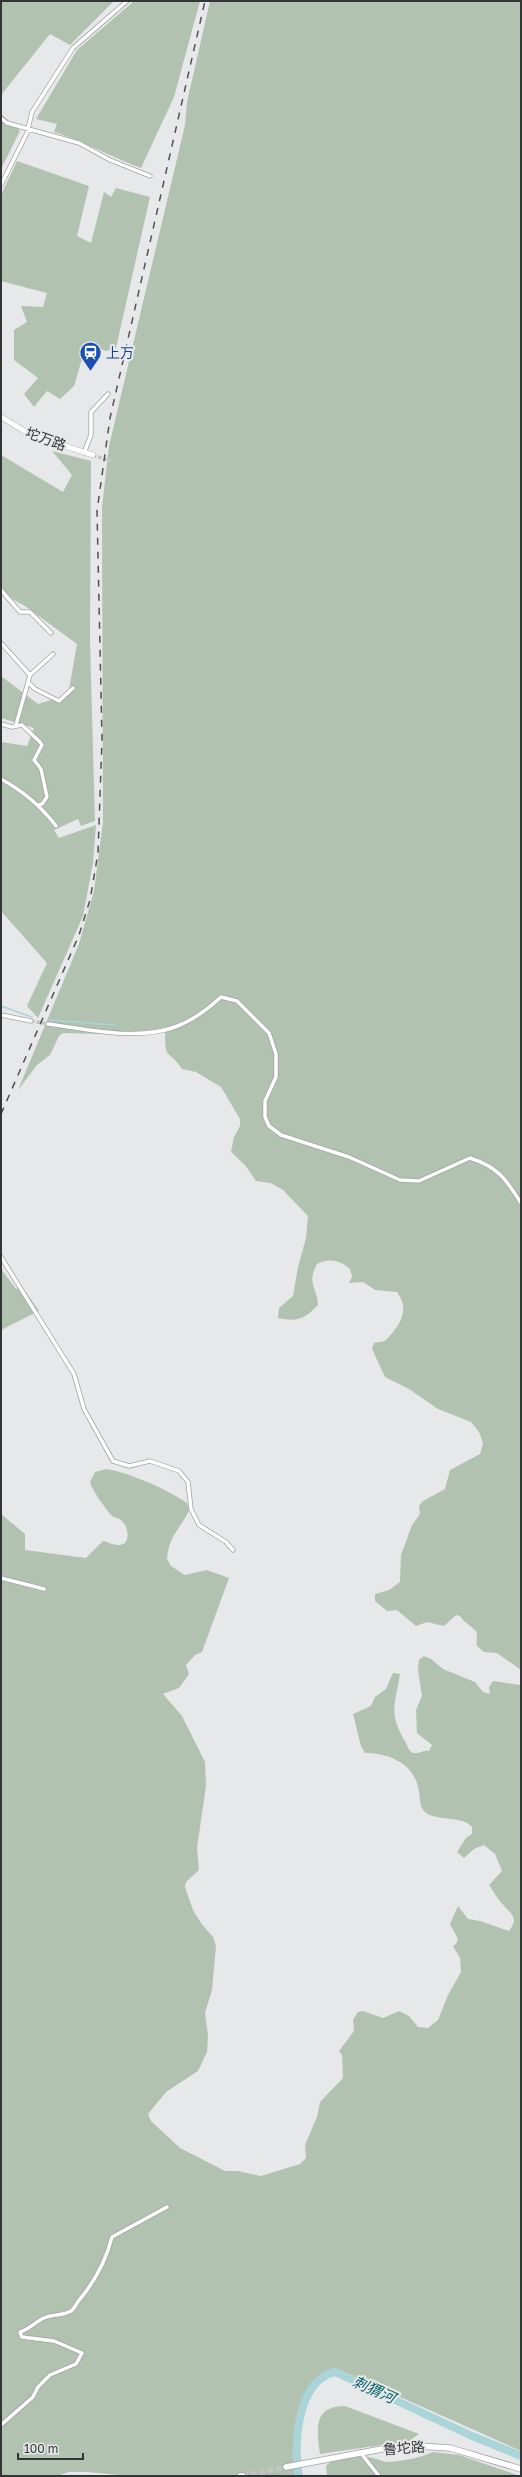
<svg xmlns="http://www.w3.org/2000/svg" width="522" height="2477" font-family="'Golos Text','Noto Sans SC',sans-serif">
<style>
.green{fill:#b2c2b0}
.lines{fill:none;stroke-linecap:round;stroke-linejoin:round}
.stream{stroke:#aad4d8;stroke-width:1.5}
.river{stroke:#aad4d8;stroke-width:8}
.minor-tunnel{stroke:#c3c4c6;stroke-width:3.5;stroke-dasharray:3.5 2;stroke-linecap:butt}
.primary-tunnel{stroke:#c3c4c6;stroke-width:5.5;stroke-dasharray:5.5 3;stroke-linecap:butt}
.minor-casing{stroke:#a1a2a4;stroke-width:5}
.secondary-casing{stroke:#a1a2a4;stroke-width:6}
.primary-casing{stroke:#a1a2a4;stroke-width:7}
.minor{stroke:#fff;stroke-width:3.5}
.secondary{stroke:#fff;stroke-width:5}
.primary{stroke:#fff;stroke-width:5.5}
.rail{stroke:#515253;stroke-width:1.5;stroke-dasharray:7 7;stroke-linecap:butt}
.labels{text-anchor:middle;stroke-width:4;stroke-linejoin:round;paint-order:stroke}
.transit-label{font-size:14px;fill:#164399;stroke:#e7e8ea;text-anchor:start}
.street-label{font-size:14px;fill:#333435;stroke:#e7e8ea}
.water-label{font-size:15px;font-style:italic;fill:#0a6268;stroke:#e7e8ea}
</style>
<rect width="100%" height="100%" fill="#e7e8ea"/>
<path class="green" d="M 1,1 L 112,1 L 113,2 L 70,45 L 50,34 L 1,95 Z
M 134,1 L 200,1 L 174,97 L 141,168 C 111,157 84,141 54,132 L 57,124 L 36,119 L 77,50 Z
M 210,1 L 521,1 L 521,1670 L 497,1653 L 484,1652 L 477,1646 C 476,1642 477,1638 477,1633 C 476,1629 463,1622 460,1616 L 456,1615 L 444,1626 L 427,1622 L 416,1626 L 397,1610 L 387,1611 L 375,1601 L 375,1594 L 389,1590 L 400,1582 L 401,1555 L 412,1525 L 420,1514 L 419,1506 L 423,1501 L 445,1489 L 450,1470 L 480,1454 L 483,1443 L 479,1432 L 471,1422 L 438,1409 L 409,1389 L 385,1377 L 372,1349 L 374,1343 L 385,1341 C 399,1326 411,1311 397,1292 L 375,1290 L 363,1282 L 349,1283 L 352,1277 L 350,1269 C 340,1260 329,1258 317,1264 C 306,1285 318,1288 318,1305 C 305,1319 297,1322 278,1318 L 279,1308 L 293,1296 L 298,1267 L 306,1238 L 308,1216 L 283,1190 L 271,1183 L 256,1181 L 245,1165 L 231,1152 L 234,1137 L 240,1126 L 240,1119 L 221,1087 L 196,1072 L 182,1069 C 168,1048 165,1062 165,1032 L 142,1035 L 63,1033 L 59,1036 L 50,1055 L 37,1065 L 18,1090 L 79,944 L 94,891 L 103,822 L 102,507 L 109,446 L 185,125 L 187,102 Z
M 1,114 L 20,131 L 1,169 Z
M 17,161 L 89,186 L 77,236 L 91,243 L 104,192 L 111,197 L 116,188 L 150,197 L 116,348 L 107,351 L 90,347 L 89,353 L 84,352 L 74,386 L 60,399 L 47,391 L 34,407 L 24,394 L 38,378 L 14,360 L 14,330 L 27,322 L 21,306 L 43,307 L 47,293 L 1,281 L 1,195 Z
M 52,451 L 91,461 L 90,640 L 95,821 L 81,826 L 78,819 L 54,830 L 59,838 L 96,825 L 93,863 L 83,916 L 38,1018 L 27,1006 L 47,963 L 1,911 L 1,742 L 27,746 L 34,728 L 1,718 L 1,676 L 38,704 L 68,695 L 77,644 L 25,606 L 1,593 L 1,455 L 63,492 L 72,475 Z
M 1,1269 L 16,1289 L 22,1287 L 39,1311 L 1,1330 Z
M 106,1469 C 128,1472 169,1490 187,1503 L 189,1511 C 179,1530 169,1536 167,1559 L 171,1566 L 185,1575 L 207,1570 L 229,1578 L 202,1652 L 195,1655 L 186,1665 L 189,1674 L 179,1688 L 163,1694 L 182,1716 L 205,1762 L 206,1786 L 197,1848 L 199,1870 L 186,1882 L 185,1887 L 193,1910 L 201,1923 L 213,1937 L 216,1946 L 212,1990 L 205,2013 L 208,2036 L 207,2052 L 198,2071 L 166,2092 L 148,2114 L 151,2121 L 180,2148 L 225,2171 L 238,2171 L 261,2176 L 300,2164 L 306,2158 L 305,2145 L 317,2117 L 320,2102 L 343,2078 L 342,2055 L 339,2051 L 354,2031 L 353,2020 L 358,2012 L 363,2011 L 383,2018 L 399,2011 L 409,2016 L 418,2027 L 428,2028 L 438,2020 L 448,1995 L 461,1972 L 460,1958 L 453,1946 L 456,1944 L 458,1939 L 450,1924 L 458,1906 L 468,1919 L 480,1921 L 509,1931 C 518,1919 513,1915 505,1907 C 499,1901 494,1892 489,1885 L 502,1871 L 495,1854 L 484,1845 L 474,1849 L 464,1858 L 457,1852 L 466,1838 L 472,1834 L 472,1827 C 461,1815 441,1822 426,1813 C 418,1807 421,1795 418,1787 C 413,1763 388,1753 365,1753 L 361,1746 L 353,1714 L 371,1706 L 375,1697 L 386,1689 L 393,1673 L 400,1674 C 395,1706 388,1713 406,1743 C 408,1747 409,1752 414,1753 C 418,1754 423,1750 429,1751 L 432,1745 L 417,1733 L 416,1710 L 422,1696 L 418,1670 L 419,1660 L 424,1656 L 431,1659 L 443,1669 L 475,1682 L 483,1692 L 490,1694 L 489,1687 L 493,1681 L 521,1685 L 521,2451 L 335,2368 C 296,2379 292,2444 296,2476 L 130,2476 L 87,2472 L 69,2472 L 57,2476 L 1,2476 L 1,1514 L 25,1534 L 25,1550 L 86,1558 L 103,1541 C 108,1542 113,1545 118,1545 C 131,1546 129,1527 122,1521 C 119,1518 114,1518 111,1515 C 105,1508 92,1490 90,1482 L 95,1472 Z
M 345,2406 L 353,2409 L 419,2434 L 409,2441 L 320,2454 C 317,2431 312,2406 345,2406 Z
M 433,2452 L 459,2455 L 520,2476 L 327,2476 L 326,2466 C 334,2456 361,2455 373,2458 C 378,2459 383,2462 388,2462 C 403,2461 420,2458 433,2452 Z"/>
<g class="lines">
<path class="stream" d="M 1,1006 L 32,1017
M 49,1020 L 115,1025"/>
<path class="river" d="M 299,2476 C 293,2446 297,2380 335,2372 L 472,2436 L 521,2456"/>
<path class="minor-tunnel" d="M 93,455 L 111,461
M 31,1021 L 48,1024"/>
<path class="primary-tunnel" d="M 243,2476 L 286,2467"/>
<defs>
<path id="minor" d="M 1,118 L 7,123 L 79,143 L 110,160 L 150,176
M 1,185 L 27,133 L 32,112 L 73,48 L 127,1
M 84,453 L 91,435 L 91,412 L 108,394
M 1,590 L 20,612 L 30,612 L 51,633
M 1,643 L 30,675
M 28,682 L 35,689 L 59,701 L 73,688
M 1,724 L 12,727 L 22,725 L 40,742 L 42,745 L 34,760 L 41,769 L 47,797 L 42,804 L 38,805
M 16,725 L 30,675 L 53,654
M 1,779 C 23,791 41,806 56,826
M 1,1015 L 31,1021
M 48,1024 C 87,1029 136,1041 175,1027 C 192,1021 208,1009 221,997 L 237,1001 L 269,1033 L 276,1054 L 276,1077 L 265,1101 L 265,1117 L 269,1126 L 281,1135 L 349,1157 L 400,1180 L 419,1181 L 470,1158 C 498,1167 506,1179 521,1203
M 1,1257 L 74,1374 L 84,1409 L 113,1461 L 129,1466 L 150,1461 L 179,1471 L 188,1482 L 191,1509 L 199,1525 L 226,1542 L 233,1550
M 1,1578 L 44,1589
M 1,2425 L 33,2397 L 38,2387 L 50,2375 L 76,2364 L 82,2353 L 54,2341 L 22,2337 L 20,2332 C 30,2329 35,2322 44,2318 C 53,2314 63,2316 71,2311 C 75,2308 77,2302 80,2299 C 96,2280 106,2260 112,2237 L 167,2207
M 360,2452 L 379,2476"/>
<path id="secondary" d="M 1,417 L 31,435 L 93,455"/>
<path id="primary" d="M 286,2467 L 403,2445 L 450,2448 L 521,2469
M 240,2476 L 243,2476"/>
</defs>
<use href="#minor" class="minor-casing"/>
<use href="#secondary" class="secondary-casing"/>
<use href="#primary" class="primary-casing"/>
<use href="#minor" class="minor"/>
<use href="#secondary" class="secondary"/>
<use href="#primary" class="primary"/>
<path class="rail" d="M 1,1114 L 79,935 L 90,900 L 98,853 L 102,739 L 97,511 L 110,418 L 205,1"/>
</g>
<defs>
<symbol id="station-pin" viewBox="-11 -11 22 30"><path d="M0 17L-7.5 6A9.5 9.5 0 1 1 7.5 6Z" fill="#1a4fb4" stroke="#e7e8ea"/><path d="M-3-6H3Q5-6 5-4V2Q5 4 3 4L4.5 6H3L1.5 4h-3L-3 6H-4.5L-3 4Q-5 4-5 2V-4Q-5-6-3-6ZM-3.5-4v3h7v-3ZM-3.5 1v1.5H-2V1ZM2 1v1.5H3.5V1Z" fill="#fff"/></symbol>
</defs>
<g fill-rule="evenodd">
<use href="#station-pin" x="78" y="340" width="25" height="34"/>
</g>
<g class="labels">
<g class="transit-label">
<text x="106" y="358">上万</text>
</g>
<g class="street-label">
<text transform="translate(46 439) rotate(20)" y="5">坨万路</text>
<text transform="translate(404 2448) rotate(-4)" y="5">鲁坨路</text>
</g>
<g class="water-label">
<text transform="translate(374 2390) rotate(24)" y="5">刺猬河</text>
</g>
</g>
<rect width="522" height="2477" fill="none" stroke="#333435" stroke-width="4"/>
<path d="M18 2453v6h65v-6" fill="none" stroke="#333435" stroke-width="2"/>
<text x="24" y="2453" font-size="12" fill="#333435" stroke="#e7e8ea" stroke-width="3" paint-order="stroke">100 m</text>
</svg>
